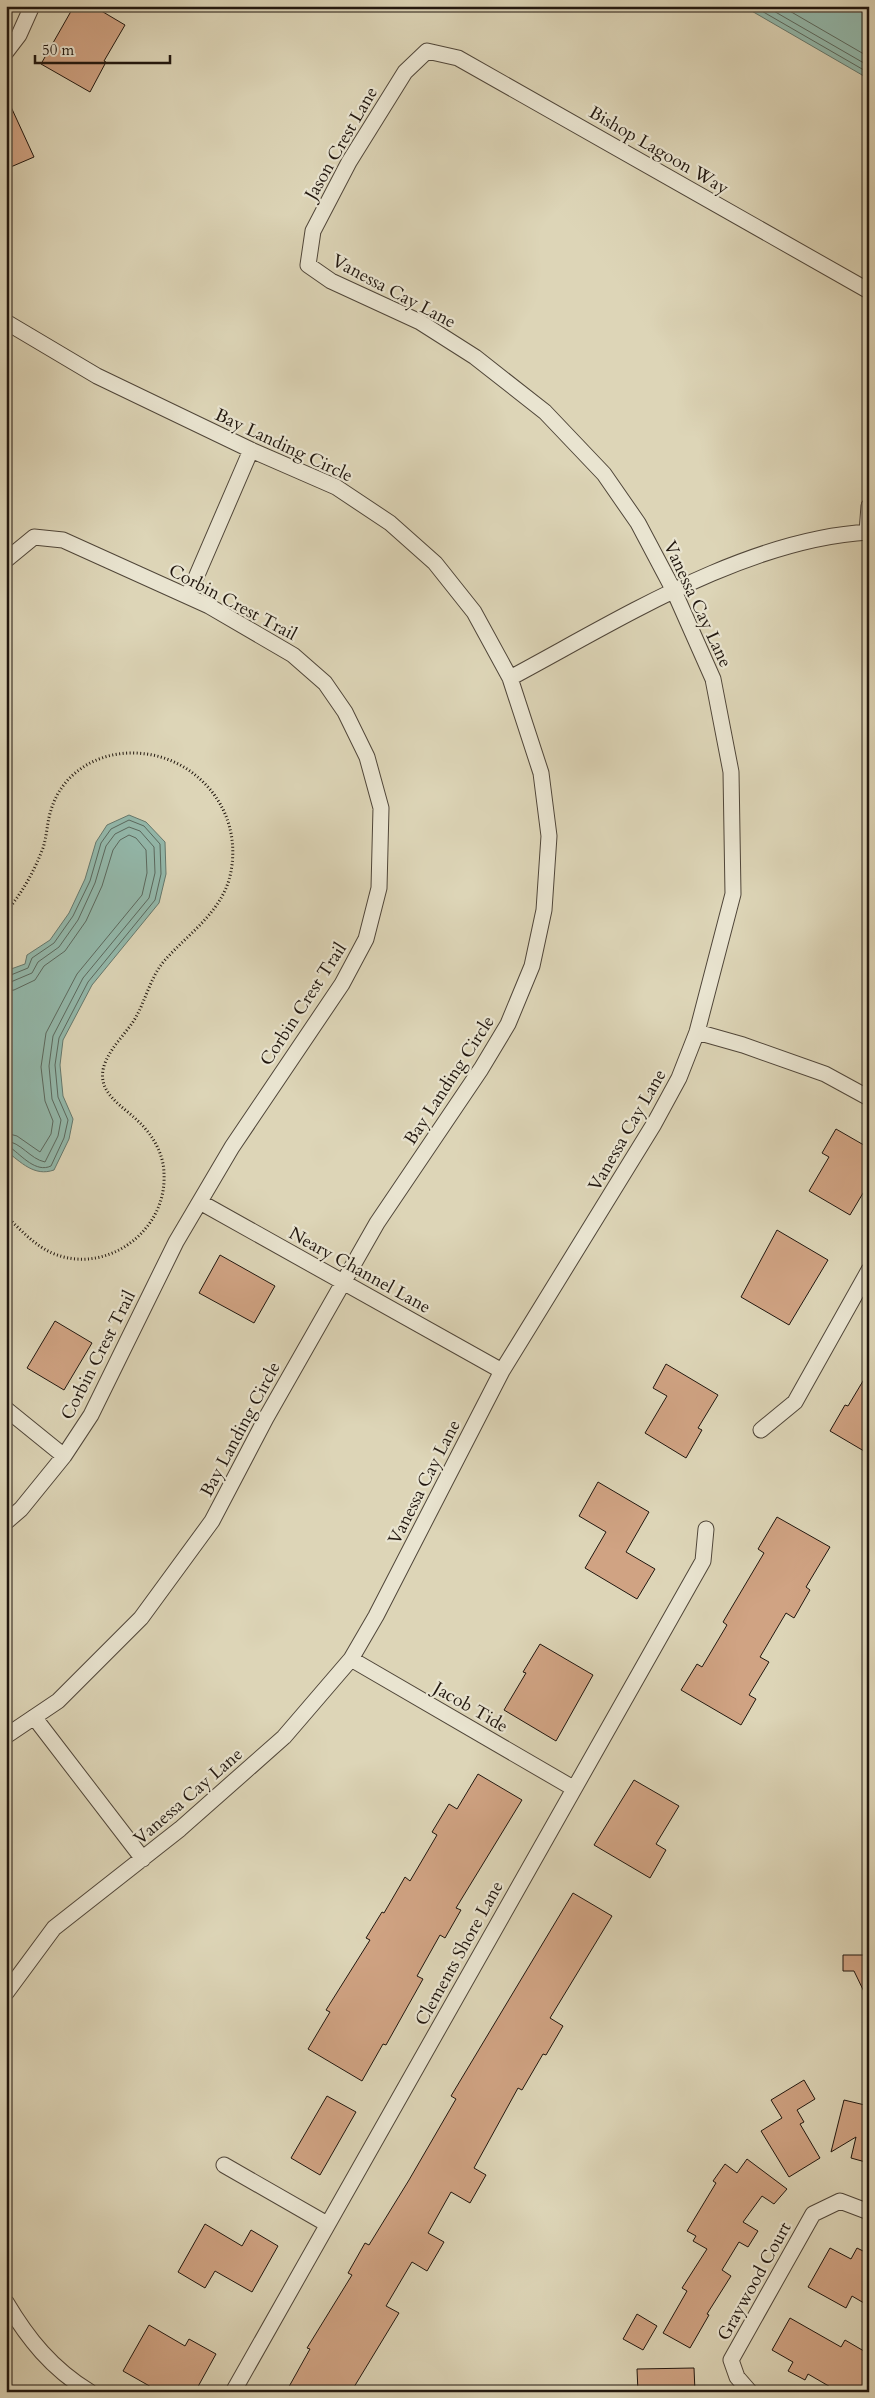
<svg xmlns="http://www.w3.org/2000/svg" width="875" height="2398" font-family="Cardo,serif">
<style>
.water{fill:#93b9ac;stroke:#65786d}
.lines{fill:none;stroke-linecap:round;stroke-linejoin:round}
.shore{stroke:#5a685e;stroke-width:1}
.building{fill:#d0a383;stroke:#21170f}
.street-casing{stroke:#504639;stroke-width:17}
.path{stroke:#21170f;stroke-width:3;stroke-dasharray:1 2.5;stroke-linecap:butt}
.street{stroke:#e9e4d0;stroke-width:15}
.labels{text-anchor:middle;stroke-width:4.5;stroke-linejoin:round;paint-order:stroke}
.street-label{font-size:18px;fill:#21170f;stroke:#e9e4d0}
</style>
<rect width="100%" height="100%" fill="#ddd5b7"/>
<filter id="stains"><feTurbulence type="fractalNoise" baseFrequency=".004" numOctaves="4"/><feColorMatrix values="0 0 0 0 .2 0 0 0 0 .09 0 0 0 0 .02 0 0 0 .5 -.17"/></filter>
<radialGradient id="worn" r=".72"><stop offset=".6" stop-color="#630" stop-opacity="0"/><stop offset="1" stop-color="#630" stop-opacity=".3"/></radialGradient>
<path class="water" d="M 743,6 L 869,6 L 869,79 Z
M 129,815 L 146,822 L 165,842 L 166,874 L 159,903 L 92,985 L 63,1040 L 60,1065 L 63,1096 L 73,1119 L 69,1139 L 54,1170 C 34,1177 21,1162 6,1151 L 6,975 L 11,969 L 25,964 L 27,955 L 50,940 L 69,913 L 85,879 L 96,842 L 107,825 Z"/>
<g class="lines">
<path class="shore" d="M 753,6 L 869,73
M 765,6 L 869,66
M 781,6 L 869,57
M 6,977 L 28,968 L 32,958 L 54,943 L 73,916 L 90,881 L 101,843 L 111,829 L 129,820 L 144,826 L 160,844 L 161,874 L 155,900 L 88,982 L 59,1038 L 55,1065 L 58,1097 L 68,1120 L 64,1138 L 51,1166 C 36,1173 22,1156 11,1148 L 6,1147
M 6,984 L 32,973 L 38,962 L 59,947 L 78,920 L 95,883 L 106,846 L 115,834 L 129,827 L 140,831 L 154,847 L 155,873 L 149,898 L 83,978 L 53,1036 L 49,1066 L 52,1099 L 61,1120 L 58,1136 L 45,1162 C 30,1159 21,1142 6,1141
M 6,991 L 14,990 L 35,980 L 44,966 L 65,951 L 86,921 L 102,886 L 113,850 L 120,840 L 129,835 L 136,838 L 146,850 L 147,873 L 142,895 L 77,974 L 46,1033 L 41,1067 L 45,1101 L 53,1121 L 51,1134 L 40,1152 L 17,1136 L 6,1133"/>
</g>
<path class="building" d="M 74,6 L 93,6 L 125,25 L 104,61 L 106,62 L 90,92 L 41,64 Z
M 6,96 L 34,157 L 6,169 Z
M 836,1129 L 869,1148 L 869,1183 L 850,1215 L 809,1191 L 829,1157 L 822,1153 Z
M 777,1230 L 828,1260 L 789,1325 L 741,1297 Z
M 220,1255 L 275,1286 L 254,1323 L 199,1293 Z
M 55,1321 L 92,1343 L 64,1390 L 27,1368 Z
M 666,1364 L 718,1395 L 698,1428 L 702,1430 L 686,1458 L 645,1433 L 667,1396 L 653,1388 Z
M 869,1371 L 869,1454 L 830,1431 L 845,1405 L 848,1406 Z
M 598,1482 L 649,1512 L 626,1552 L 655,1569 L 637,1599 L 585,1568 L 606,1532 L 579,1516 Z
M 777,1517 L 830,1547 L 806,1587 L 810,1590 L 794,1618 L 786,1613 L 760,1657 L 769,1662 L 749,1695 L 756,1699 L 741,1725 L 681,1690 L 697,1664 L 702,1667 L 727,1625 L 723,1622 L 764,1553 L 758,1549 Z
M 540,1644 L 593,1675 L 556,1741 L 504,1710 L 526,1673 L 523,1672 Z
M 478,1774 L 522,1800 L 456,1908 L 461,1910 L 445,1938 L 440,1935 L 417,1976 L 423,1979 L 386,2045 L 383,2044 L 362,2081 L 308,2049 L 330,2012 L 326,2010 L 370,1940 L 366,1938 L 382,1912 L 384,1913 L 405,1877 L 410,1881 L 437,1835 L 432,1832 L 449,1804 L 457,1809 Z
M 634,1780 L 679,1806 L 656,1844 L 666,1850 L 650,1878 L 594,1845 Z
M 573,1893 L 612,1916 L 550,2018 L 563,2026 L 546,2055 L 543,2054 L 522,2090 L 518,2088 L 474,2168 L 486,2175 L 470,2203 L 451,2192 L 428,2233 L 444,2242 L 427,2271 L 412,2262 L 386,2306 L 399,2313 L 351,2392 L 286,2392 L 310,2349 L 307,2348 L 352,2275 L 348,2273 L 365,2243 L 369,2245 L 409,2180 L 456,2099 L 451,2096 Z
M 843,1955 L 869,1955 L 869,2002 L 854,1971 L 843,1971 Z
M 804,2080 L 815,2099 L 797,2110 L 804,2122 L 800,2124 L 820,2158 L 789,2177 L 761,2131 L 782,2118 L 771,2100 Z
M 327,2096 L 356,2112 L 320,2175 L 291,2158 Z
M 844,2100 L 869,2106 L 869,2163 L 851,2158 L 856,2137 L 831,2152 Z
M 747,2159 L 787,2189 L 774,2204 L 762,2196 L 743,2222 L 758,2231 L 748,2247 L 739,2242 L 722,2270 L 731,2276 L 707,2314 L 709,2315 L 690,2348 L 663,2333 L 687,2291 L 682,2288 L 707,2249 L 693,2241 L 696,2236 L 687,2231 L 716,2183 L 713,2181 L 725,2164 L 737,2173 Z
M 205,2224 L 242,2246 L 251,2230 L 278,2246 L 252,2292 L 215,2271 L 205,2288 L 178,2272 Z
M 830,2248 L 851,2259 L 857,2248 L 869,2254 L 869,2306 L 852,2296 L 846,2308 L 808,2287 Z
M 637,2314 L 657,2326 L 643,2350 L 623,2339 Z
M 790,2318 L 841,2347 L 845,2340 L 869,2354 L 869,2379 L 862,2392 L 839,2392 L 808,2374 L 805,2380 L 788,2371 L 793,2362 L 772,2350 Z
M 149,2325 L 185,2346 L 189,2339 L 216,2354 L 195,2392 L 160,2392 L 123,2371 Z
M 694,2368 L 695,2392 L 638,2392 L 637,2369 Z"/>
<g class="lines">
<defs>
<path id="street" d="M 6,52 L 19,35 L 32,6
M 6,322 L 97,376 L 251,450 L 336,487 L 390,523 L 435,563 L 474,612 L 510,678 L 541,773 L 549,836 L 544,910 L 532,966 L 508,1024 L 481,1069 L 377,1223 L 266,1418 L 212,1521 L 141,1618 L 58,1701 L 6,1736
M 867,532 L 869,506
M 6,560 L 34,537 L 63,540 L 209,606 L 293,655 L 325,683 L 345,712 L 367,757 L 381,808 L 379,888 L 366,939 L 342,984 L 232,1147 L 176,1242 L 91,1415 L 64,1456 L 21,1509 L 6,1522
M 188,596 L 251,450
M 510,678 C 617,621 745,539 869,532
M 697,1032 L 743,1045 L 825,1074 L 869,1098
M 200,1202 L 502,1371
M 6,1409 L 64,1456
M 761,1430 L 795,1402 L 869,1270
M 351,1659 L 573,1788
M 34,1717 L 143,1859
M 6,1993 L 54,1928 L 180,1829 L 284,1737 L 351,1659 L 376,1616 L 502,1371 L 654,1124 L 679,1078 L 697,1032 L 733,894 L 731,772 L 713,679 L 674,591 L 638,523 L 604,474 L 545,412 L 475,357 L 420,322 L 331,281 L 308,265 L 313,231 L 349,162 L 405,72 L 427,51 L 458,58 L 869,291
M 224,2165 L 327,2224
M 6,2302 C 28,2339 52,2369 90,2392
M 233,2392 L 703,1561 L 706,1529
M 750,2392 L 737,2377 L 731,2360 L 813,2214 L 840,2201 L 869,2212"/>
</defs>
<use href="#street" class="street-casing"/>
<path class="path" d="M 6,912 C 22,893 34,872 43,848 C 47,836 47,822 51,810 C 62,773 97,752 135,753 C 164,754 189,766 208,787 C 231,813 238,847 229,880 C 218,915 188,934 165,960 C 151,976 146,999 136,1017 C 127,1033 112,1045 105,1063 C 94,1092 122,1105 139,1122 C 153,1135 164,1155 164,1174 C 167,1232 105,1276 52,1253 C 34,1245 20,1229 6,1216"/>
<use href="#street" class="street"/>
</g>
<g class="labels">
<g class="street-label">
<text transform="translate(341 143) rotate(-60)" y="6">Jason Crest Lane</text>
<text transform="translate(659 150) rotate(30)" y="6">Bishop Lagoon Way</text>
<text transform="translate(394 291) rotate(28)" y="6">Vanessa Cay Lane</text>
<text transform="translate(284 445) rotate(25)" y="6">Bay Landing Circle</text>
<text transform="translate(233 602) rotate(28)" y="6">Corbin Crest Trail</text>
<text transform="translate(698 604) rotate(65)" y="6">Vanessa Cay Lane</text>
<text transform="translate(303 1004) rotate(-57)" y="6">Corbin Crest Trail</text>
<text transform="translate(449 1080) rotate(-57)" y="6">Bay Landing Circle</text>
<text transform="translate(627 1130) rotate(-60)" y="6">Vanessa Cay Lane</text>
<text transform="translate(360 1270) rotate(29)" y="6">Neary Channel Lane</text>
<text transform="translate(98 1355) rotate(-63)" y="6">Corbin Crest Trail</text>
<text transform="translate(240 1429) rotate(-62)" y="6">Bay Landing Circle</text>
<text transform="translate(424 1482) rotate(-63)" y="6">Vanessa Cay Lane</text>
<text transform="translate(471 1707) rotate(30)" y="6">Jacob Tide</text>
<text transform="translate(188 1796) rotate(-41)" y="6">Vanessa Cay Lane</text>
<text transform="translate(459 1953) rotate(-61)" y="6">Clements Shore Lane</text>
<text transform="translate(754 2281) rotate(-61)" y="6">Graywood Court</text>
</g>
</g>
<rect width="875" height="2398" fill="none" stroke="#ddd5b7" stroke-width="25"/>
<rect x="8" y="8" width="860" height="2383" fill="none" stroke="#21170f" stroke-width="2.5"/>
<rect x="12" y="12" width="850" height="2373" fill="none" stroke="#21170f"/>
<path d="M35 55v8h135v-8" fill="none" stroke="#21170f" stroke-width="2.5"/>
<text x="42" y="55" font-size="15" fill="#21170f" stroke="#e9e4d0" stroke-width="4" paint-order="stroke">50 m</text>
<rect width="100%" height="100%" filter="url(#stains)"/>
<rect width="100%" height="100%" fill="url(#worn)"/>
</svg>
